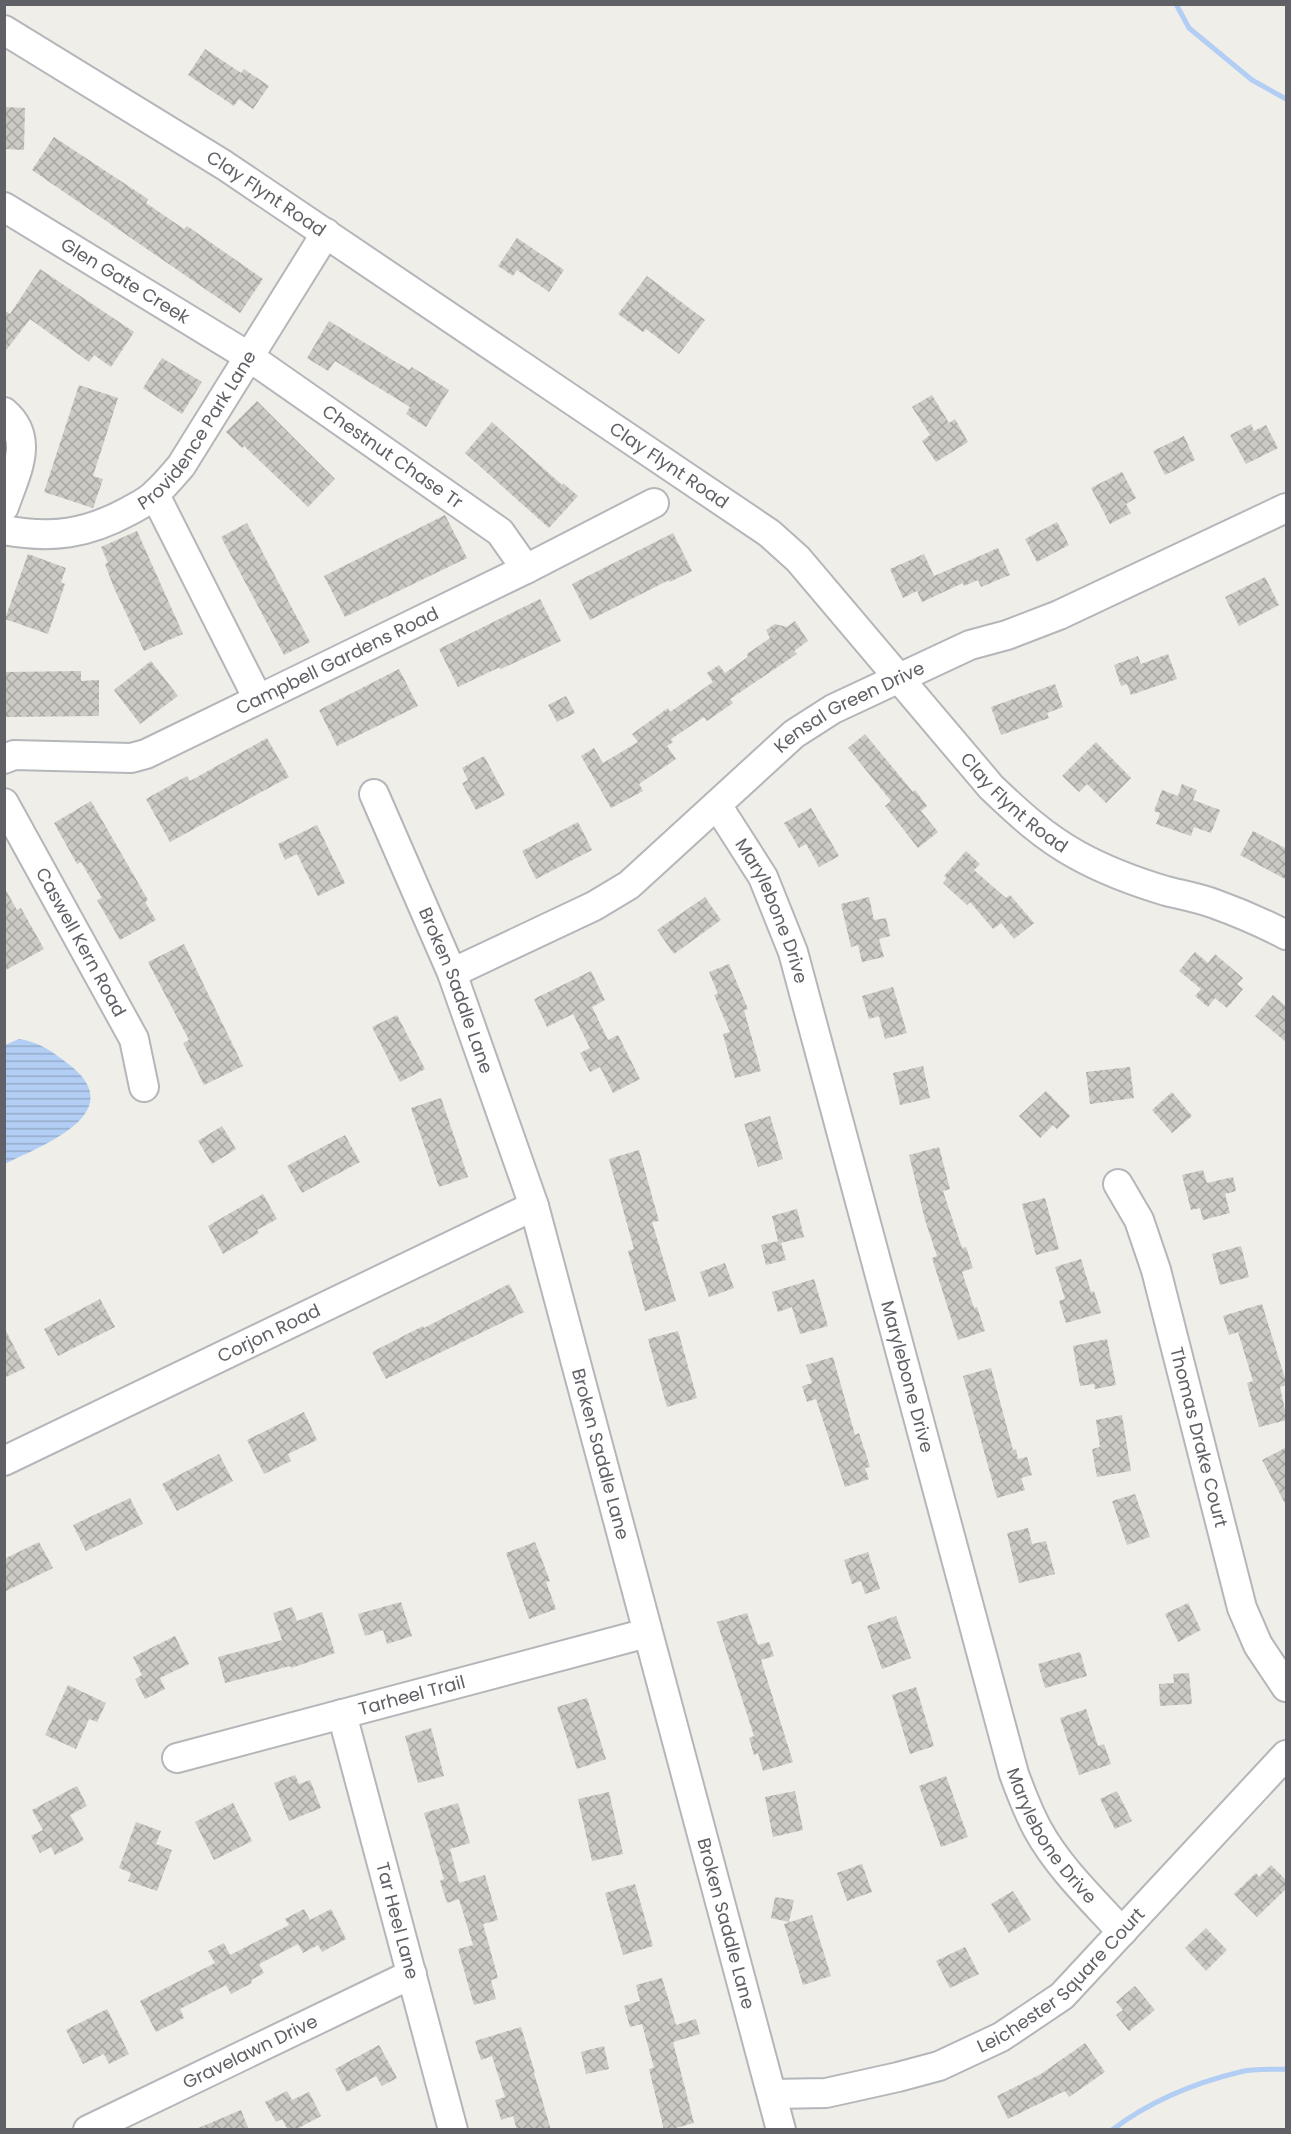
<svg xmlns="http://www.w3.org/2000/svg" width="1291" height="2134" font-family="Poppins,sans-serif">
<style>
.water{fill:url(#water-rules)}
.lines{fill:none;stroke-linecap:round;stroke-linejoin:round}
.stream{stroke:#b3cef4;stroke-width:5}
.building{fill:url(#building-cross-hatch)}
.minor-casing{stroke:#b5b6ba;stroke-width:32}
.minor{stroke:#fff;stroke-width:28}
.labels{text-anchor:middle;stroke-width:6;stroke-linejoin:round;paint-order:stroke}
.street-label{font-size:18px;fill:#5f6166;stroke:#fff}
</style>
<defs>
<pattern id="water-rules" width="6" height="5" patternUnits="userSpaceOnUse" patternTransform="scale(1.5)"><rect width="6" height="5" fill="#b3cef4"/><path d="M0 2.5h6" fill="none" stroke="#95abc9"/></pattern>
<pattern id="building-cross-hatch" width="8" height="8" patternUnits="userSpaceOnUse" patternTransform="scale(1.5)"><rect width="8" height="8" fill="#cbcac4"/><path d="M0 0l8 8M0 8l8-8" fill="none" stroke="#a8a7a3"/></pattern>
</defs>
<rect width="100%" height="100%" fill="#efeee8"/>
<path class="water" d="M 19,1039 C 41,1042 54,1053 71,1066 C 130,1114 40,1146 5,1164 L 5,1045 Z"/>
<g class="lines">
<path class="stream" d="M 1176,4 L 1189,28 L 1252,80 L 1286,99
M 1112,2130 C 1150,2101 1194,2083 1240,2072 C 1254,2068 1272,2070 1286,2069"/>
</g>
<path class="building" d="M 205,49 L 241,73 L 244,69 L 269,86 L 253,109 L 239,99 L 234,106 L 188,75 Z
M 4,107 L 25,108 L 24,150 L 4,149 Z
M 54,137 L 148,199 L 146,203 L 184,229 L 187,226 L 263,279 L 240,313 L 32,170 Z
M 517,238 L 564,270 L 549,292 L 517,270 L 513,276 L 498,266 Z
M 40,269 L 134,332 L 111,367 L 94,355 L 89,362 L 30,319 L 4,353 L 4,310 L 10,314 Z
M 647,276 L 705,320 L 679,354 L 646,329 L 643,332 L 618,314 Z
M 329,321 L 409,370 L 412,367 L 449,390 L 426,427 L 406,414 L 410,407 L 335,361 L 328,371 L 307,358 Z
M 162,358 L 202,382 L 182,414 L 143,388 Z
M 79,385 L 118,398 L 93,476 L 103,479 L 93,508 L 44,492 Z
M 932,395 L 949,423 L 955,419 L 968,442 L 936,462 L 922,441 L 930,435 L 912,407 Z
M 257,401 L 335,479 L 308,507 L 244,446 L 242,448 L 226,432 Z
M 492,422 L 562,485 L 563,483 L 578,496 L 549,528 L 465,453 Z
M 1251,424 L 1254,431 L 1266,425 L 1278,448 L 1246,464 L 1230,435 Z
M 1184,436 L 1195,460 L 1165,475 L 1153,451 Z
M 1122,472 L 1136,498 L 1126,504 L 1131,513 L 1110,524 L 1091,488 Z
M 445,515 L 467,558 L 345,617 L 324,576 Z
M 1057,522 L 1069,545 L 1037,562 L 1025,539 Z
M 247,523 L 310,642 L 284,655 L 221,537 Z
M 137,531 L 183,634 L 144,651 L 114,588 L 105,564 L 108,563 L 101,547 Z
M 673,533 L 692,571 L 670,582 L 669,580 L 590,620 L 572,584 Z
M 998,548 L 1010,575 L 981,587 L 978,580 L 964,586 L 963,583 L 922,602 L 917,591 L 903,598 L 890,569 L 924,554 L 934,576 Z
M 28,554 L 66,568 L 61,582 L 65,584 L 48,634 L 5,619 Z
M 1265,577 L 1279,605 L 1239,626 L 1225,597 Z
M 540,599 L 561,641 L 501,669 L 500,667 L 458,687 L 439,649 Z
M 795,621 L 808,641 L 794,651 L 797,654 L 730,699 L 733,703 L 707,721 L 704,717 L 671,739 L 673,742 L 667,746 L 676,759 L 639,784 L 643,791 L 611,808 L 581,756 L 594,748 L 603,763 L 638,742 L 632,734 L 668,708 L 670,712 L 713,682 L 707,673 L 719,665 L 725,673 L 748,657 L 747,654 L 770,638 L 766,630 L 775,624 L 787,627 Z
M 1168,654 L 1177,679 L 1131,695 L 1127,684 L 1121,686 L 1114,665 L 1138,656 L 1141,664 Z
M 151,661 L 178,696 L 140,724 L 114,690 Z
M 399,669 L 418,706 L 337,746 L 319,710 Z
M 81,671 L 81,681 L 99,680 L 99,716 L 4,717 L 6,672 Z
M 1055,684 L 1063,707 L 1047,713 L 1049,718 L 1001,735 L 991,707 Z
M 566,696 L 575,713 L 557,722 L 548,705 Z
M 865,734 L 913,792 L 915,790 L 927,806 L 921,811 L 938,832 L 918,848 L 885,806 L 891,801 L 848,748 Z
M 267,738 L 289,777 L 170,842 L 146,799 L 187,776 L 190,781 Z
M 1096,742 L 1131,778 L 1106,803 L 1087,784 L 1079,792 L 1062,776 Z
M 484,756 L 505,795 L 476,810 L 462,783 L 468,780 L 462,768 Z
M 1182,784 L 1197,790 L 1193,800 L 1220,810 L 1211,833 L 1194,827 L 1191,836 L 1156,824 L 1160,813 L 1154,811 L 1162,790 L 1178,796 Z
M 91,801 L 148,900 L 145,902 L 156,920 L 120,940 L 97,900 L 102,898 L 81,862 L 77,864 L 54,823 Z
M 811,808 L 839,856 L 819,867 L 806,844 L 799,848 L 784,823 Z
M 578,822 L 592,850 L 536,879 L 522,851 Z
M 317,825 L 345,883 L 318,896 L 297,854 L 285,860 L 278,844 Z
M 1253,831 L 1287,849 L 1287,880 L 1240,855 Z
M 966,851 L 980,864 L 974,870 L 1006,898 L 1010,895 L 1034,923 L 1014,939 L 1001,923 L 993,929 L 970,902 L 967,905 L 943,883 L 947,878 L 944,876 Z
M 4,887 L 17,910 L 21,908 L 44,949 L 4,971 Z
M 705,897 L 721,920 L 674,954 L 657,930 Z
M 869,897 L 874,920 L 886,918 L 890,936 L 879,939 L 884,957 L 862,962 L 858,945 L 851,947 L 841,904 Z
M 184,944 L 243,1066 L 204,1085 L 183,1043 L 189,1040 L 148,962 Z
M 1195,952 L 1208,963 L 1215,954 L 1243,978 L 1237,984 L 1243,989 L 1227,1008 L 1215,998 L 1208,1007 L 1195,996 L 1201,989 L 1179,971 Z
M 729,964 L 748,1009 L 744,1010 L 761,1071 L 735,1078 L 723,1034 L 730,1032 L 714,995 L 718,994 L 709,972 Z
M 591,971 L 605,1000 L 592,1007 L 608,1040 L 618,1035 L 640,1079 L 613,1093 L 600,1067 L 590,1072 L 580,1053 L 590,1048 L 573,1014 L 547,1027 L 534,999 Z
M 893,987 L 907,1033 L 885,1039 L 879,1016 L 869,1019 L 862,996 Z
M 1273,995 L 1287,1007 L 1287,1043 L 1255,1016 Z
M 397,1015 L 425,1069 L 400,1082 L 372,1027 Z
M 923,1066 L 930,1098 L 900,1105 L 893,1073 Z
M 1130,1067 L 1134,1098 L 1090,1104 L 1086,1072 Z
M 1046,1091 L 1070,1116 L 1057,1129 L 1053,1125 L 1040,1138 L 1019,1116 Z
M 1172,1092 L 1192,1116 L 1172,1133 L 1152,1110 Z
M 441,1098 L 468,1177 L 439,1187 L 411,1108 Z
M 770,1116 L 783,1159 L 758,1167 L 744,1124 Z
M 222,1126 L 236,1149 L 212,1164 L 198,1141 Z
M 345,1135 L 360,1162 L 302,1193 L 287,1166 Z
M 939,1147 L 950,1189 L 943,1191 L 962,1248 L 966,1247 L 973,1268 L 962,1272 L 974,1308 L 977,1307 L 985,1331 L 958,1340 L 932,1258 L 937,1256 L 925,1220 L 909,1155 Z
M 639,1150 L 659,1221 L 652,1222 L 676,1301 L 645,1311 L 628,1251 L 634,1249 L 609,1159 Z
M 1203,1170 L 1207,1183 L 1233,1177 L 1236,1191 L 1225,1194 L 1230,1213 L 1203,1220 L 1200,1208 L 1191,1210 L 1182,1175 Z
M 263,1194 L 277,1219 L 257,1230 L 259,1233 L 223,1254 L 208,1226 Z
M 1045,1198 L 1059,1249 L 1036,1255 L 1022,1204 Z
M 797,1209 L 804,1237 L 781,1243 L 786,1260 L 766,1265 L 761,1245 L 778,1241 L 772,1216 Z
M 1241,1246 L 1249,1277 L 1220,1285 L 1212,1254 Z
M 1081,1259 L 1091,1292 L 1094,1291 L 1101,1313 L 1066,1323 L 1059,1301 L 1065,1299 L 1055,1267 Z
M 725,1263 L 734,1288 L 709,1297 L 700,1272 Z
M 814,1279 L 828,1326 L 800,1334 L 792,1307 L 778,1312 L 772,1292 Z
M 509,1284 L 524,1312 L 386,1379 L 372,1352 L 423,1326 L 424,1328 Z
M 100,1299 L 115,1327 L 58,1356 L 44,1329 Z
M 1262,1304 L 1287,1385 L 1280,1387 L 1287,1420 L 1259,1427 L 1247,1383 L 1253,1381 L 1238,1332 L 1229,1335 L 1223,1316 Z
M 4,1327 L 25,1368 L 4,1378 Z
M 678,1331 L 697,1398 L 667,1407 L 648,1339 Z
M 1107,1339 L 1116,1385 L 1095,1389 L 1094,1384 L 1080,1386 L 1073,1346 Z
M 833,1357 L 855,1435 L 859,1433 L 870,1467 L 865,1468 L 869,1479 L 845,1487 L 816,1399 L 807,1402 L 802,1386 L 812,1383 L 806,1365 Z
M 991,1368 L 1013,1450 L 1016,1449 L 1018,1459 L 1027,1457 L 1032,1475 L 1021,1478 L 1025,1490 L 997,1498 L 963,1376 Z
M 304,1412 L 317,1440 L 288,1454 L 291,1461 L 264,1474 L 247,1440 Z
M 1122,1415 L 1131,1471 L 1097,1477 L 1092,1449 L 1100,1447 L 1096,1420 Z
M 1287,1447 L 1287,1507 L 1262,1460 Z
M 219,1454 L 233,1481 L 177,1511 L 162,1484 Z
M 1135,1494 L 1150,1537 L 1127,1545 L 1112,1501 Z
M 130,1498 L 143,1524 L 86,1551 L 73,1525 Z
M 1028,1528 L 1032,1544 L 1046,1541 L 1055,1574 L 1019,1583 L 1007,1533 Z
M 39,1542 L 53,1568 L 4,1592 L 4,1559 Z
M 535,1542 L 550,1581 L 546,1582 L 556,1609 L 529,1619 L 506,1553 Z
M 868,1552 L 880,1589 L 865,1594 L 861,1581 L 852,1584 L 844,1560 Z
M 401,1602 L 412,1636 L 387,1644 L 383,1630 L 365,1636 L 358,1614 Z
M 1188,1603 L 1201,1630 L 1178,1642 L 1165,1614 Z
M 292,1607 L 297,1621 L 322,1612 L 335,1653 L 291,1668 L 290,1666 L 225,1683 L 218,1657 L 282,1640 L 273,1613 Z
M 747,1613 L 758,1645 L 769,1642 L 774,1656 L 761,1660 L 793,1762 L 763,1771 L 758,1753 L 754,1755 L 749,1738 L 754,1736 L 717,1622 Z
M 896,1616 L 911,1658 L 882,1669 L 867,1626 Z
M 175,1636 L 189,1664 L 160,1678 L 165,1689 L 145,1699 L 135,1679 L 142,1675 L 133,1657 Z
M 1080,1652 L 1087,1676 L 1045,1688 L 1038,1664 Z
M 1189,1673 L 1192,1704 L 1160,1706 L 1159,1684 L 1174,1683 L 1173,1674 Z
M 68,1685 L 106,1703 L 97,1722 L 89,1719 L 76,1749 L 45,1735 Z
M 916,1687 L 934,1746 L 910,1754 L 892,1695 Z
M 587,1698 L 606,1759 L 577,1769 L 557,1707 Z
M 1086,1709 L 1098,1746 L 1104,1744 L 1111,1764 L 1079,1775 L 1060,1718 Z
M 431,1728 L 444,1776 L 418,1783 L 405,1736 Z
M 295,1775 L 299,1784 L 310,1780 L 321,1808 L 289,1821 L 274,1783 Z
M 946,1776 L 968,1837 L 941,1847 L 919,1786 Z
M 77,1786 L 87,1806 L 70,1815 L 84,1840 L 55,1855 L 51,1847 L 40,1853 L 31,1836 L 43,1830 L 32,1810 Z
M 795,1791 L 803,1830 L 773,1837 L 765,1797 Z
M 1117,1791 L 1132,1821 L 1115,1829 L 1100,1799 Z
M 609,1792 L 623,1854 L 592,1861 L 578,1799 Z
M 233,1803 L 252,1841 L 214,1860 L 195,1822 Z
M 458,1803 L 470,1843 L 450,1849 L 459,1883 L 485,1875 L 498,1920 L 483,1924 L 498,1978 L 491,1980 L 496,1999 L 474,2005 L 458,1949 L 473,1945 L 459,1899 L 447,1903 L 440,1881 L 444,1879 L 424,1813 Z
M 136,1822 L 161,1831 L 156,1844 L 172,1850 L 157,1891 L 128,1881 L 131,1873 L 119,1868 Z
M 862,1864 L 872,1892 L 847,1901 L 837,1873 Z
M 1271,1865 L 1287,1881 L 1287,1888 L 1257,1917 L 1234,1894 L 1256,1873 L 1259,1877 Z
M 635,1884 L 653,1946 L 623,1955 L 605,1893 Z
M 1013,1891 L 1031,1920 L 1009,1933 L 991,1904 Z
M 775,1897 L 794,1900 L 789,1922 L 771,1918 Z
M 304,1909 L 310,1920 L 331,1909 L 346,1939 L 322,1952 L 318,1945 L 303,1953 L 298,1944 L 259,1964 L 264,1973 L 251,1980 L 252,1983 L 231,1994 L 226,1985 L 180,2009 L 184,2018 L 156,2032 L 140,2001 L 215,1963 L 208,1951 L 224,1943 L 230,1955 L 289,1925 L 285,1919 Z
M 812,1915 L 831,1976 L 803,1985 L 784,1924 Z
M 1206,1928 L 1227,1950 L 1206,1971 L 1185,1948 Z
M 965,1947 L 979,1974 L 950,1988 L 936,1961 Z
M 662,1978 L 676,2025 L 696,2019 L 700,2034 L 673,2042 L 694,2123 L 668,2130 L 664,2130 L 649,2069 L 654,2068 L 642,2024 L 630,2027 L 624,2006 L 640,2001 L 636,1985 Z
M 1135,1986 L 1155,2010 L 1129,2031 L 1116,2015 L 1123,2010 L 1116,2002 Z
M 107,2009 L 129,2054 L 109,2064 L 104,2054 L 83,2064 L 66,2030 Z
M 521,2027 L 535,2073 L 534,2073 L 551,2130 L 517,2130 L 513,2116 L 501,2120 L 495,2100 L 505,2097 L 492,2056 L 481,2060 L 475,2041 Z
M 1085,2043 L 1105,2072 L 1069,2097 L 1065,2091 L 1008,2119 L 997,2096 L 1041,2074 Z
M 379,2045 L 397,2078 L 382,2086 L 376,2076 L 347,2092 L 335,2069 Z
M 604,2046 L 609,2069 L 586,2074 L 581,2052 Z
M 287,2091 L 292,2100 L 309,2092 L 321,2116 L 295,2130 L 288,2130 L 282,2119 L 276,2122 L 265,2102 Z
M 241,2110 L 249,2130 L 196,2130 L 196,2129 Z"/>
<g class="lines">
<defs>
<g id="minor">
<path id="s1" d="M 4,30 L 224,165 L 769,533 L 798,559 L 991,787 C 1017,812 1044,837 1077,855 C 1104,870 1136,882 1166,891 C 1182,895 1199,898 1215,904 C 1240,913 1263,923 1286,935"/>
<path id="s2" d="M 4,207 L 248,356 L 500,532 L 526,569"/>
<path d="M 4,412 C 36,439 15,474 4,507"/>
<path d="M 155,495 L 258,699"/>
<path id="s3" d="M 4,530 C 52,539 87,534 129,511 C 138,506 149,501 156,493 C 165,485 173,475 181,466 L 326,233"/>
<path id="s4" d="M 4,759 L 14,755 L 131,758 L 146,754 L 526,569 L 654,503"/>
<path id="s5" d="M 374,794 L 452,973 L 534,1206 L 781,2130"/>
<path id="s6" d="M 4,803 L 134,1039 L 144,1087"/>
<path id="s7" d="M 717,805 L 763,877 L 793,952 L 1014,1774 C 1021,1793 1028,1812 1038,1830 C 1059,1868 1092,1899 1122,1932"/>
<path id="s8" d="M 452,973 L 594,906 L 629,885 L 794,734 L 833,709 L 970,645 L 1007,635 L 1059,615 L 1286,508"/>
<path id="s9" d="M 1118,1184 L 1139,1220 L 1156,1270 L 1242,1608 L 1258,1645 L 1286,1687"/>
<path id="s10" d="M 4,1461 L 534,1206"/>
<path id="s11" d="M 342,1714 L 453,2130"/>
<path id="s12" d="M 177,1758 L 647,1633"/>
<path id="s13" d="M 772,2094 L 826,2093 L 898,2077 L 939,2066 L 1001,2037 L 1062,1996 L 1286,1755"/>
<path id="s14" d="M 88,2130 L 412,1974"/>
</g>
</defs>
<use href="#minor" class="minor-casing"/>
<use href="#minor" class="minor"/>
</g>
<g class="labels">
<g class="street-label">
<text dy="6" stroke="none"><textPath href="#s1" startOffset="309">Clay Flynt Road</textPath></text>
<text dy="6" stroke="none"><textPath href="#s2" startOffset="142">Glen Gate Creek</textPath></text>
<text dy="6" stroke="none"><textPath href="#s3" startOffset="237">Providence Park Lane</textPath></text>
<text dy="6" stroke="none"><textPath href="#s2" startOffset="462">Chestnut Chase Tr</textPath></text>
<text dy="6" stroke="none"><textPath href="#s1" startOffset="795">Clay Flynt Road</textPath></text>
<text dy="6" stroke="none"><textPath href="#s4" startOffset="356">Campbell Gardens Road</textPath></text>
<text dy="6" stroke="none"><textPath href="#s8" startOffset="483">Kensal Green Drive</textPath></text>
<text dy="6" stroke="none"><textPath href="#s1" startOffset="1281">Clay Flynt Road</textPath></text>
<text dy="6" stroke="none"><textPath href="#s7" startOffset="120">Marylebone Drive</textPath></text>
<text dy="6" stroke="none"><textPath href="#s6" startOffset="159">Caswell Kern Road</textPath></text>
<text dy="6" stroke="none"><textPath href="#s5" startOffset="213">Broken Saddle Lane</textPath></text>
<text dy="6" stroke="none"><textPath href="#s10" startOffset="294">Corjon Road</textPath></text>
<text dy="6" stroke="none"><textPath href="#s7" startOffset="606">Marylebone Drive</textPath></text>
<text dy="6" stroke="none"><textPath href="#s9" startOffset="267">Thomas Drake Court</textPath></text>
<text dy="6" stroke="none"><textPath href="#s5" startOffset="699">Broken Saddle Lane</textPath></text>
<text dy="6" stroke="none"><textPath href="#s12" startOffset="243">Tarheel Trail</textPath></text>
<text dy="6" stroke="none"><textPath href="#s7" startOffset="1090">Marylebone Drive</textPath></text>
<text dy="6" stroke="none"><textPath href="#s11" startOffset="214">Tar Heel Lane</textPath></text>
<text dy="6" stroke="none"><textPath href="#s5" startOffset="1185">Broken Saddle Lane</textPath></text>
<text dy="6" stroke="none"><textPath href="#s13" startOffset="321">Leichester Square Court</textPath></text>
<text dy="6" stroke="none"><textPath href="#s14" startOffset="180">Gravelawn Drive</textPath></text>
</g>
</g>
<rect width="1291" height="2134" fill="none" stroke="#5f6166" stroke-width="12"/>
</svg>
